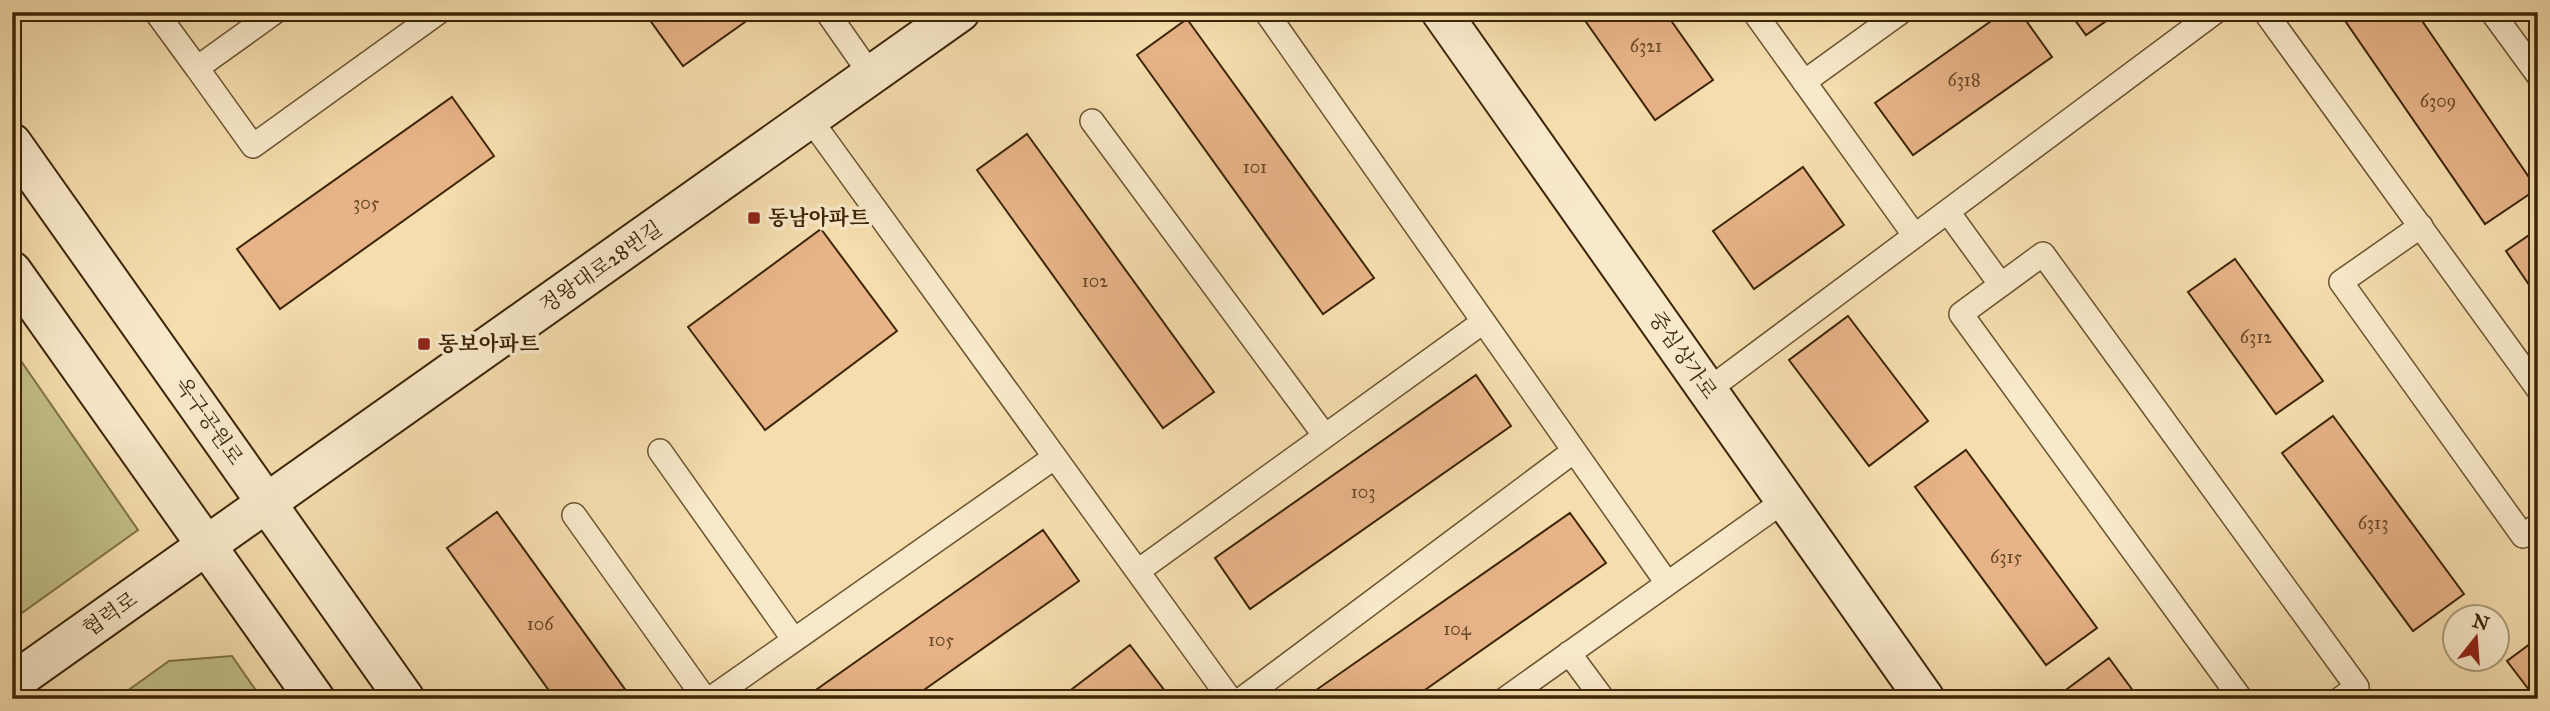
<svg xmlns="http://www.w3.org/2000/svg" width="2550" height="711" font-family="'IM FELL Great Primer','Noto Serif KR',serif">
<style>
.grass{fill:#c1bf86;stroke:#7e7246;stroke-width:2}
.building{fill:#e7b387;stroke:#3c2507;stroke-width:2}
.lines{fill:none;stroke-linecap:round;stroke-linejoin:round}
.lane-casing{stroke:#6a5330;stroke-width:26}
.secondary-casing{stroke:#3c2507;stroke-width:42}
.lane{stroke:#f8e9ca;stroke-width:23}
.secondary{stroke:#f8e9ca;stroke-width:38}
.poi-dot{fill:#8f2418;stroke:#f8e9ca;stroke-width:2.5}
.labels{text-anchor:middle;stroke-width:7;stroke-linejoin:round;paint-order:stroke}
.number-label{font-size:18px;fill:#674827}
.poi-label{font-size:21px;font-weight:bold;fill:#3c2507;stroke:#f8e9ca;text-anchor:start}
.street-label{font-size:21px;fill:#3c2507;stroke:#f8e9ca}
</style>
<rect width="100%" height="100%" fill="#f5ddad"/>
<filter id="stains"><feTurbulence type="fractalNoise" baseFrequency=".00286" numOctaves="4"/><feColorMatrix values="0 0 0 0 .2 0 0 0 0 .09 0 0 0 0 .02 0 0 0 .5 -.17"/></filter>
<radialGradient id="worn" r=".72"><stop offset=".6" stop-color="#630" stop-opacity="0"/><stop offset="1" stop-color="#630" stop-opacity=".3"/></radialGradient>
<path class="grass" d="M 12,348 L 138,530 L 12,620 Z
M 232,656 L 262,699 L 116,699 L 169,661 Z"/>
<path class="building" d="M 644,12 L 759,12 L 683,66 Z
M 1579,12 L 1665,12 L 1713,80 L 1655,120 Z
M 2004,12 L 2020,12 L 2052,57 L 1913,155 L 1875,103 Z
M 2069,12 L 2119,12 L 2086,35 Z
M 2339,12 L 2416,12 L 2537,189 L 2485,224 Z
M 1187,19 L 1374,278 L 1323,314 L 1137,55 Z
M 452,97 L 494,156 L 280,309 L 237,249 Z
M 1027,134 L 1214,392 L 1163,428 L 977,170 Z
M 1803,167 L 1844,225 L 1754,289 L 1713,231 Z
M 821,229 L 897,331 L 765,430 L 688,327 Z
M 2538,229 L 2538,298 L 2506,251 Z
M 2235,259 L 2323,381 L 2276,414 L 2188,292 Z
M 1848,316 L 1928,421 L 1869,466 L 1789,360 Z
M 1476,375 L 1511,426 L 1250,609 L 1215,558 Z
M 2333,416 L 2464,594 L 2413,631 L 2282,453 Z
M 1966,450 L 2097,628 L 2046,665 L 1915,487 Z
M 497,512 L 632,699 L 555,699 L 447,548 Z
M 1570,513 L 1606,563 L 1412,699 L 1311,699 L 1309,695 Z
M 1043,530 L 1079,581 L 911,699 L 803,699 Z
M 2538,638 L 2538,699 L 2536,699 L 2507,661 Z
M 1130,645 L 1171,699 L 1059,699 Z
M 2109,658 L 2139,699 L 2061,699 L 2059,695 Z"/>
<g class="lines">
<defs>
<path id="lane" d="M 156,12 L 197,68 L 275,12
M 827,12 L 871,75
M 1266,12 L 1667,583
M 1754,12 L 1915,236
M 2265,12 L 2538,389
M 2492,12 L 2538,75
M 197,68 L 253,146 L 439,12
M 1804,82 L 1901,12
M 810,119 L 1230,699
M 1092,121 L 1325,436
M 1948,212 L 2001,285
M 2421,226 L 2341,282 L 2523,536 L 2538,525
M 1708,390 L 2215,12
M 660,451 L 794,640
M 574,515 L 705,699
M 1138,571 L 1483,322
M 1569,653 L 1603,699
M 710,699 L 1055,457
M 1242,699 L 1574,451
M 1505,699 L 1785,500
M 2241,699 L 1961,314 L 2043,254 L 2357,687 L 2340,699"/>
<path id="secondary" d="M 1441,12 L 1925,699
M 12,143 L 405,699
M 12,271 L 315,699
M 12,683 L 960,12"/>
</defs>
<use href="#lane" class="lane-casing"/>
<use href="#secondary" class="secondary-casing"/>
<use href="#lane" class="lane"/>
<use href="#secondary" class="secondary"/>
</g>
<g class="poi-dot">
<rect x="747" y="211" width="14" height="14" rx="3.5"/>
<rect x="417" y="337" width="14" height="14" rx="3.5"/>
</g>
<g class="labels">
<g class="number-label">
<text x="1646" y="52">6321</text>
<text x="1964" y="86">6318</text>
<text x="2438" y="107">6309</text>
<text x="1255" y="173">101</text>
<text x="366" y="209">305</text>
<text x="1095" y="287">102</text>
<text x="2256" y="343">6312</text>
<text x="1363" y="498">103</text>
<text x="2373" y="529">6313</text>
<text x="2006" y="563">6315</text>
<text x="540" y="630">106</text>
<text x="1457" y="635">104</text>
<text x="941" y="646">105</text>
</g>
<g class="poi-label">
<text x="768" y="225">동남아파트</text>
<text x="438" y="351">동보아파트</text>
</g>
<g class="street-label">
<text transform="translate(601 267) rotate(-35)" y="7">정왕대로28번길</text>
<text transform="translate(1683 355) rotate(55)" y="7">중심상가로</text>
<text transform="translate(209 421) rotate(55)" y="7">옥구공원로</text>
<text transform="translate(110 614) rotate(-35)" y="7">협력로</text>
</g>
</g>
<rect width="2550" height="711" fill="none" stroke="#f5ddad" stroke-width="42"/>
<rect x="14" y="14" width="2522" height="683" fill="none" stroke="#3c2507" stroke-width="3.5"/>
<rect x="21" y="21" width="2508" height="669" fill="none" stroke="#3c2507" stroke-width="2"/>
<g transform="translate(2476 638) rotate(17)"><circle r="33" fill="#f8e9ca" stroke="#ad9b7c" stroke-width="2"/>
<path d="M0-5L12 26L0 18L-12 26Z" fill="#8f2418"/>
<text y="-10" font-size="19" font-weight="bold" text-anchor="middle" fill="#3c2507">N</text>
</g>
<rect width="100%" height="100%" filter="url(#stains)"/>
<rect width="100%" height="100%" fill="url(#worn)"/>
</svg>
